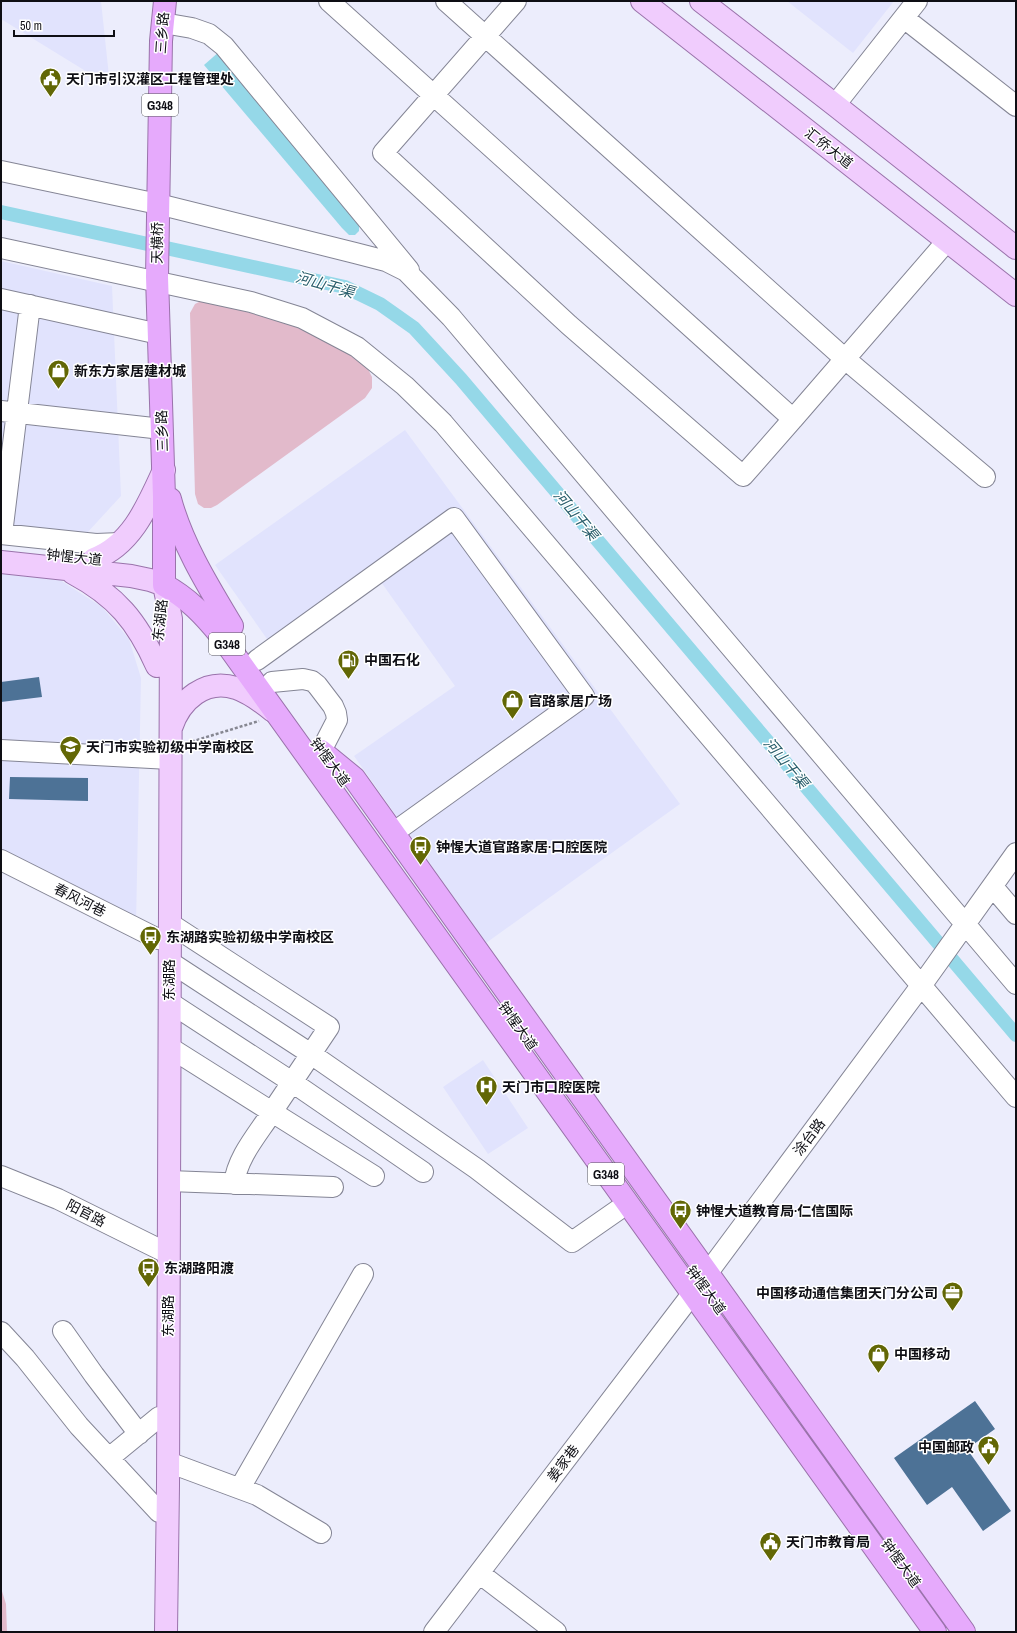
<svg xmlns="http://www.w3.org/2000/svg" width="1017" height="1633" font-family="'Archivo Narrow','Noto Sans SC',sans-serif">
<style>
.built{fill:#e1e3fd}
.green{fill:#e2bacb}
.water{fill:#95d8e8}
.lines{fill:none;stroke-linecap:round;stroke-linejoin:round}
.canal{stroke:#95d8e8;stroke-width:14}
.building{fill:#4d7296}
.minor-casing{stroke:#848595;stroke-width:22}
.major-casing{stroke:#9a73ab;stroke-width:24}
.highway-casing{stroke:#9a73ab;stroke-width:24}
.path{stroke:#868791;stroke-width:2.5;stroke-dasharray:3 2;stroke-linecap:butt}
.minor{stroke:#fff;stroke-width:20}
.major{stroke:#f0ccfd;stroke-width:22}
.highway{stroke:#e6aafc;stroke-width:22}
.labels{text-anchor:middle;stroke-width:3;stroke-linejoin:round;paint-order:stroke}
.shield{fill:#fff;stroke:#56565a;stroke-width:1}
.shield-label{font-size:13px;font-weight:bold;fill:#0e0e14}
.street-label{font-size:14px;fill:#0e0e14;stroke:#fff}
.poi-label{font-size:14px;font-weight:bold;fill:#0e0e14;stroke:#fff;text-anchor:start}
.water-label{font-size:15px;font-style:italic;fill:#275d6a;stroke:#fff}
</style>
<rect width="100%" height="100%" fill="#ecedfc"/>
<path class="built" d="M 1,1 L 101,1 L 110,86 L 1,19 Z
M 787,1 L 894,1 L 853,53 Z
M 1,261 L 112,286 L 121,496 L 74,547 L 1,539 Z
M 405,430 L 680,804 L 486,943 L 354,756 L 455,686 L 381,582 L 279,656 L 215,565 Z
M 1,573 L 60,580 L 102,607 L 129,639 L 141,678 L 136,924 L 1,856 Z
M 483,1060 L 528,1128 L 488,1154 L 443,1087 Z"/>
<path class="green" d="M 203,300 L 289,323 L 314,333 L 346,352 L 367,367 L 372,377 L 372,388 L 365,398 L 217,505 L 211,508 L 204,508 L 198,504 L 195,494 L 190,313 L 195,304 Z
M 1,1588 L 6,1604 L 7,1632 L 1,1632 Z"/>
<path class="water" d="M 220,51 L 356,220 L 359,226 L 359,231 L 355,235 L 349,235 L 342,228 L 204,65 Z"/>
<g class="lines">
<path class="canal" d="M 1,212 L 345,287 L 380,304 L 414,328 L 461,379 L 1016,1035"/>
</g>
<path class="building" d="M 39,677 L 42,697 L 1,702 L 1,682 Z
M 10,777 L 88,778 L 88,801 L 9,799 Z
M 975,1401 L 995,1429 L 967,1449 L 1011,1511 L 983,1531 L 952,1487 L 927,1505 L 894,1458 Z"/>
<g class="lines">
<defs>
<path id="minor" d="M 329,1 L 793,419 L 947,241
M 446,1 L 844,358 L 985,477
M 516,1 L 383,153 L 569,325 L 743,476 L 793,419
M 904,18 L 1016,106
M 163,23 L 192,28 L 209,34 L 224,46 L 409,270
M 835,105 L 917,1
M 1,171 L 158,204 L 355,253 L 386,261 L 406,271 L 451,317 L 1016,984
M 1,248 L 251,302 L 302,318 L 357,347 L 405,386 L 443,423 L 1016,1097
M 1,299 L 159,334
M 1,411 L 162,429
M 1,534 L 96,544 L 120,543
M 2,534 L 30,305
M 257,660 L 454,518 L 584,696 L 393,833
M 272,682 L 303,679 L 312,681 L 317,685 L 333,706 L 336,713 L 337,720 L 321,751
M 1,750 L 170,759
M 1,860 L 158,939
M 993,887 L 1016,914
M 170,962 L 311,1054 L 477,1169 L 572,1242 L 618,1210
M 169,1002 L 292,1082 L 423,1172
M 169,1047 L 272,1112 L 329,1027 L 169,923
M 1,1176 L 58,1199 L 169,1254
M 169,1181 L 333,1187
M 234,1184 C 237,1157 258,1134 272,1112 L 374,1176
M 63,1331 L 94,1375 L 139,1434
M 1,1332 L 25,1358 L 79,1426 L 159,1512
M 109,1458 L 159,1417
M 168,1462 L 257,1495 L 321,1533
M 240,1488 L 363,1274
M 479,1573 L 556,1632
M 434,1632 L 692,1294 L 926,979 L 1016,853"/>
<path id="major" d="M 642,1 L 1016,295
M 701,1 L 835,105 L 1016,248
M 94,559 C 132,545 148,505 164,470
M 1,562 L 131,576 L 150,580 L 164,585
M 73,573 C 116,596 137,621 157,666
M 164,585 L 171,619 L 168,1486 L 166,1632
M 171,728 C 180,700 205,678 236,688 C 250,693 262,702 273,711"/>
<path id="highway" d="M 165,1 L 161,41 L 157,277 L 164,497 L 164,585 C 188,598 204,615 221,636 L 935,1632
M 170,499 C 182,544 208,586 232,626
M 321,751 L 354,778 L 964,1632"/>
</defs>
<use href="#minor" class="minor-casing"/>
<use href="#major" class="major-casing"/>
<use href="#highway" class="highway-casing"/>
<path class="path" d="M 187,743 L 259,721"/>
<use href="#minor" class="minor"/>
<use href="#major" class="major"/>
<use href="#highway" class="highway"/>
</g>
<defs>
<symbol id="civic-pin" viewBox="-11 -11 22 30"><path d="M0 17L-7.5 6A9.5 9.5 0 1 1 7.5 6Z" fill="#626705" stroke="#fff"/><path d="M-.6-6.5H3V-4.5H.6V-3L4-1V1h2V6H-6V1h2V-1L-.6-3ZM-1.2 2.5V6h2.4V2.5Z" fill="#fff"/></symbol>
<symbol id="shop-pin" viewBox="-11 -11 22 30"><path d="M0 17L-7.5 6A9.5 9.5 0 1 1 7.5 6Z" fill="#626705" stroke="#fff"/><path d="M-5-2.5h2.3a2.7 3.5 0 0 1 5.4 0H5L5.5 6h-11ZM-1.5-2.5h3a1.5 2.3 0 0 0-3 0Z" fill="#fff"/></symbol>
<symbol id="fuel-pin" viewBox="-11 -11 22 30"><path d="M0 17L-7.5 6A9.5 9.5 0 1 1 7.5 6Z" fill="#626705" stroke="#fff"/><path d="M-5.5-6h7V0h2V4h1.3V-2.5L3-4.5l.8-.8L6-3V5H2.5V1h-1V6h-7ZM-4.2-4.7v3.2H.2V-4.7Z" fill="#fff"/></symbol>
<symbol id="school-pin" viewBox="-11 -11 22 30"><path d="M0 17L-7.5 6A9.5 9.5 0 1 1 7.5 6Z" fill="#626705" stroke="#fff"/><path d="M0-5L7-2L0 1L-7-2ZM-4 1L0 2.5L4 1V4Q0 6-4 4Z" fill="#fff"/></symbol>
<symbol id="bus-pin" viewBox="-11 -11 22 30"><path d="M0 17L-7.5 6A9.5 9.5 0 1 1 7.5 6Z" fill="#626705" stroke="#fff"/><path d="M-5-6H5V4H4V6H2V4H-2V6H-4V4H-5ZM-3.5-4V0h7V-4ZM-3.5 1.2v1.5H-2V1.2ZM2 1.2v1.5H3.5V1.2Z" fill="#fff"/></symbol>
<symbol id="hospital-pin" viewBox="-11 -11 22 30"><path d="M0 17L-7.5 6A9.5 9.5 0 1 1 7.5 6Z" fill="#626705" stroke="#fff"/><path d="M-5-5h3v3.5h4V-5h3V5h-3V1.5h-4V5h-3Z" fill="#fff"/></symbol>
<symbol id="office-pin" viewBox="-11 -11 22 30"><path d="M0 17L-7.5 6A9.5 9.5 0 1 1 7.5 6Z" fill="#626705" stroke="#fff"/><path d="M-6-3h4V-5.5h4V-3h4V5H-6ZM-1-4.5V-3h2v-1.5ZM-6 0V1H6V0Z" fill="#fff"/></symbol>
</defs>
<g fill-rule="evenodd">
<use href="#civic-pin" x="38" y="66" width="25" height="34"/>
<use href="#shop-pin" x="46" y="358" width="25" height="34"/>
<use href="#fuel-pin" x="336" y="648" width="25" height="34"/>
<use href="#shop-pin" x="500" y="688" width="25" height="34"/>
<use href="#school-pin" x="58" y="734" width="25" height="34"/>
<use href="#bus-pin" x="408" y="834" width="25" height="34"/>
<use href="#bus-pin" x="138" y="924" width="25" height="34"/>
<use href="#hospital-pin" x="474" y="1074" width="25" height="34"/>
<use href="#bus-pin" x="668" y="1198" width="25" height="34"/>
<use href="#bus-pin" x="136" y="1256" width="25" height="34"/>
<use href="#office-pin" x="940" y="1280" width="25" height="34"/>
<use href="#shop-pin" x="866" y="1342" width="25" height="34"/>
<use href="#civic-pin" x="976" y="1434" width="25" height="34"/>
<use href="#civic-pin" x="758" y="1530" width="25" height="34"/>
</g>
<g class="labels">
<g class="shield">
<rect x="142" y="94" width="36" height="22" rx="3"/>
<rect x="209" y="633" width="36" height="22" rx="3"/>
<rect x="588" y="1163" width="36" height="22" rx="3"/>
</g>
<g class="shield-label">
<text x="160" y="110">G348</text>
<text x="227" y="649">G348</text>
<text x="606" y="1179">G348</text>
</g>
<g class="street-label">
<text transform="translate(162 33) rotate(-86)" y="5">三乡路</text>
<text transform="translate(829 148) rotate(38)" y="5">汇侨大道</text>
<text transform="translate(157 243) rotate(-89)" y="5">天横桥</text>
<text transform="translate(162 431) rotate(-92)" y="5">三乡路</text>
<text transform="translate(74 557) rotate(6)" y="5">钟惺大道</text>
<text transform="translate(160 620) rotate(-84)" y="5">东湖路</text>
<text transform="translate(330 762) rotate(54)" y="5">钟惺大道</text>
<text transform="translate(80 900) rotate(27)" y="5">春风河巷</text>
<text transform="translate(169 980) rotate(-90)" y="5">东湖路</text>
<text transform="translate(518 1026) rotate(55)" y="5">钟惺大道</text>
<text transform="translate(809 1137) rotate(-53)" y="5">涂台路</text>
<text transform="translate(86 1213) rotate(27)" y="5">阳官路</text>
<text transform="translate(706 1290) rotate(54)" y="5">钟惺大道</text>
<text transform="translate(168 1316) rotate(-90)" y="5">东湖路</text>
<text transform="translate(563 1463) rotate(-53)" y="5">姜家巷</text>
<text transform="translate(901 1563) rotate(54)" y="5">钟惺大道</text>
</g>
<g class="poi-label">
<text x="66" y="84">天门市引汉灌区工程管理处</text>
<text x="74" y="376">新东方家居建材城</text>
<text x="364" y="665">中国石化</text>
<text x="528" y="706">官路家居广场</text>
<text x="86" y="752">天门市实验初级中学南校区</text>
<text x="436" y="852">钟惺大道官路家居·口腔医院</text>
<text x="166" y="942">东湖路实验初级中学南校区</text>
<text x="502" y="1092">天门市口腔医院</text>
<text x="696" y="1216">钟惺大道教育局·仁信国际</text>
<text x="164" y="1273">东湖路阳渡</text>
<text x="938" y="1298" text-anchor="end">中国移动通信集团天门分公司</text>
<text x="894" y="1359">中国移动</text>
<text x="974" y="1452" text-anchor="end">中国邮政</text>
<text x="786" y="1547">天门市教育局</text>
</g>
<g class="water-label">
<text transform="translate(325 285) rotate(16)" y="5">河山干渠</text>
<text transform="translate(576 515) rotate(50)" y="5">河山干渠</text>
<text transform="translate(786 763) rotate(50)" y="5">河山干渠</text>
</g>
</g>
<rect width="1017" height="1633" fill="none" stroke="#0e0e14" stroke-width="4"/>
<path d="M14 30v6h100v-6" fill="none" stroke="#0e0e14" stroke-width="2"/>
<text x="20" y="30" font-size="12" fill="#0e0e14" stroke="#ffffff" stroke-width="3" paint-order="stroke">50 m</text>
</svg>
